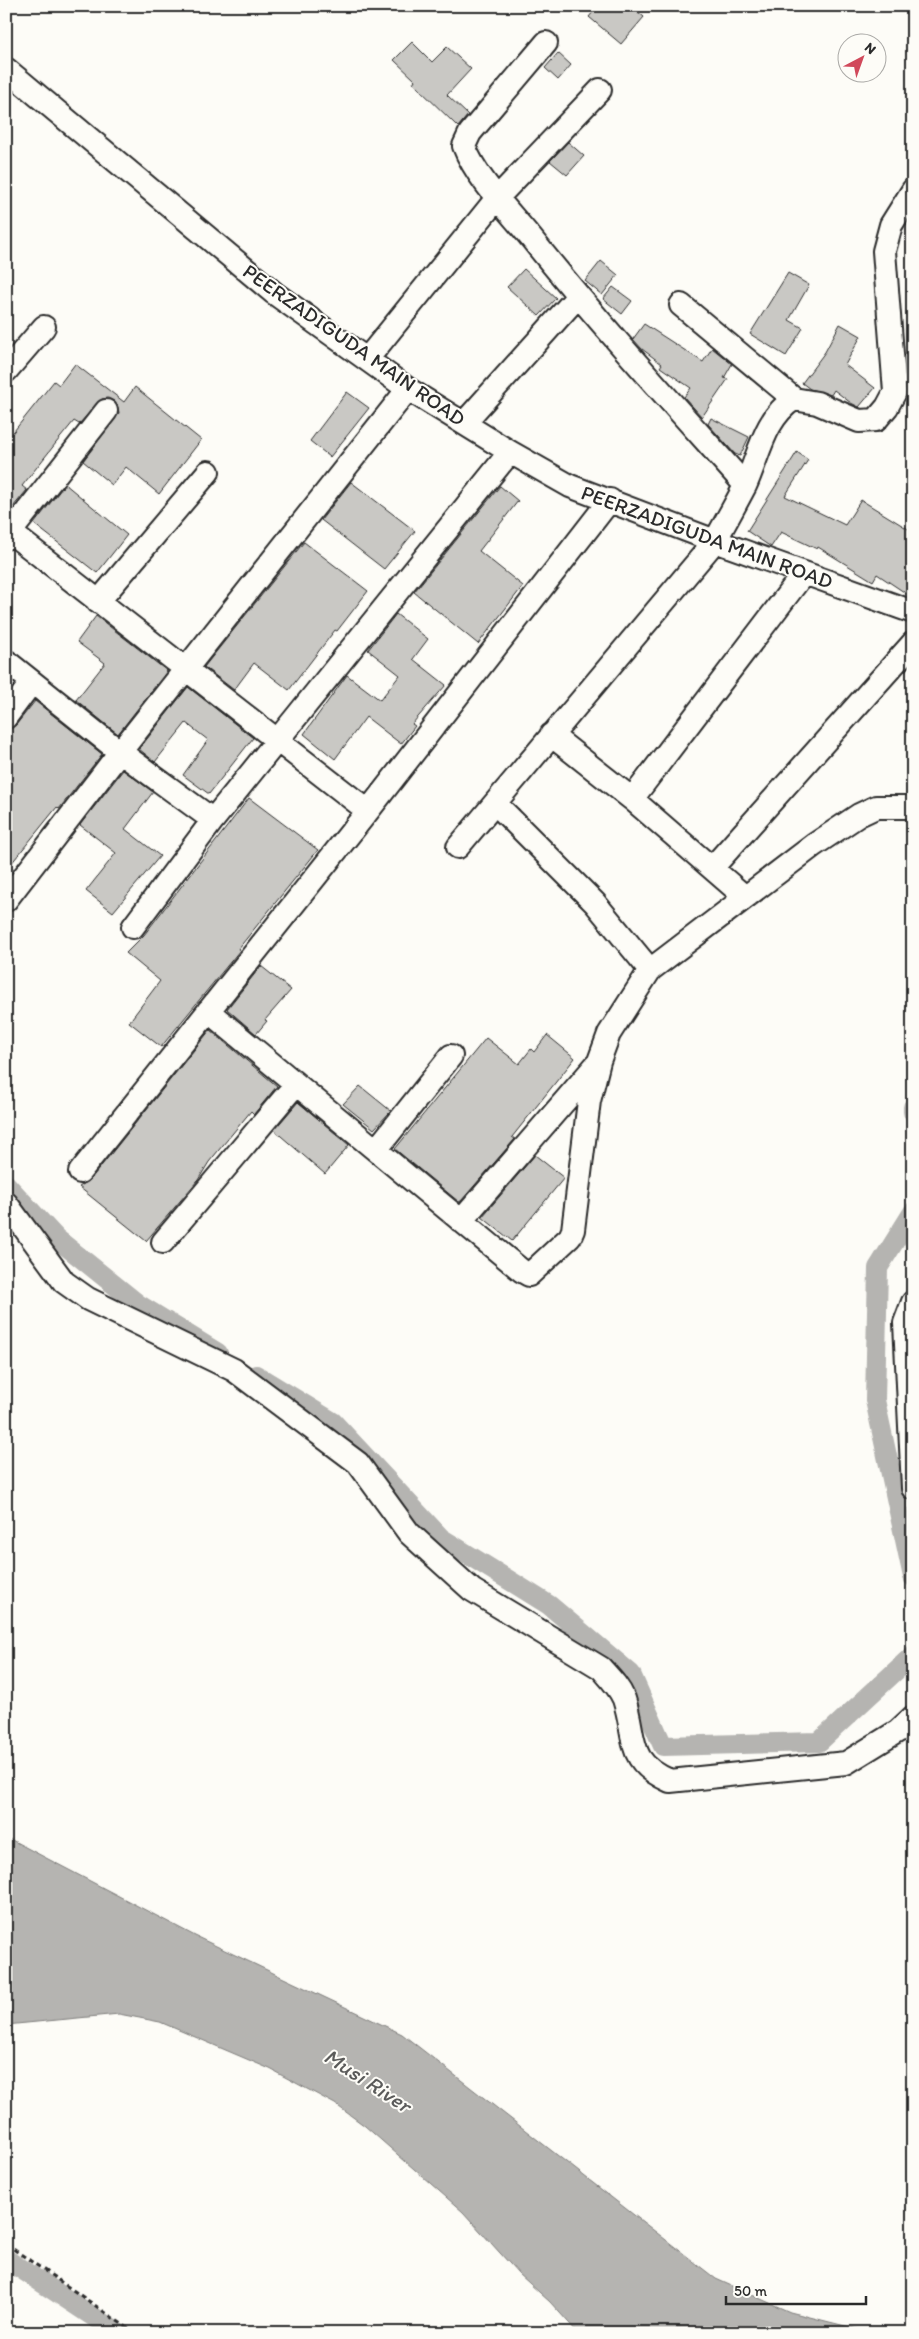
<svg xmlns="http://www.w3.org/2000/svg" width="919" height="2339" font-family="Itim,sans-serif">
<style>
.water{fill:#b5b4b1;stroke:#7e7d7b}
.lines{fill:none;stroke-linecap:round;stroke-linejoin:round}
.canal{stroke:#b5b4b1;stroke-width:20}
.building{fill:#c9c8c4;stroke:#2b2b2b}
.minor-casing{stroke:#2b2b2b;stroke-width:26}
.path{stroke:#2b2b2b;stroke-width:3;stroke-dasharray:5 4;stroke-linecap:butt}
.minor{stroke:#fdfcf7;stroke-width:22}
.labels{text-anchor:middle;stroke-width:4;stroke-linejoin:round;paint-order:stroke}
.street-label{font-size:21px;fill:#2b2b2b;stroke:#fdfcf7}
.water-label{font-size:22px;font-style:italic;fill:#5b5b5a;stroke:#fdfcf7}
</style>
<rect width="100%" height="100%" fill="#fdfcf7"/>
<filter id="ink" filterUnits="userSpaceOnUse"><feTurbulence type="fractalNoise" baseFrequency=".02" numOctaves="2"/><feDisplacementMap in="SourceGraphic" scale="10" xChannelSelector="R" yChannelSelector="G"/><feConvolveMatrix kernelMatrix="1 2 1 2 8 2 1 2 1" color-interpolation-filters="sRGB"/></filter>
<g filter="url(#ink)">
<path class="water" d="M 6,1837 L 195,1936 L 402,2034 L 716,2279 L 790,2312 L 873,2333 L 578,2333 L 550,2302 L 519,2274 L 463,2212 L 365,2126 L 335,2104 L 270,2069 L 160,2022 L 119,2014 L 6,2025 Z"/>
<g class="lines">
<path class="canal" d="M 913,1107 L 913,1112
M 6,1184 L 56,1238 L 138,1304 L 218,1353
M 913,1212 L 878,1268 L 875,1400 L 913,1577
M 256,1375 L 333,1422 L 441,1538 L 549,1605 L 631,1674 L 663,1746 L 819,1742 L 913,1655
M 6,2259 L 118,2333"/>
</g>
<path class="building" d="M 598,6 L 631,6 L 644,17 L 621,44 L 589,17 Z
M 412,42 L 432,62 L 447,47 L 471,69 L 447,95 L 468,115 L 458,127 L 413,83 L 415,80 L 394,60 Z
M 558,53 L 571,65 L 558,80 L 545,68 Z
M 568,142 L 584,156 L 567,175 L 550,161 Z
M 601,261 L 618,275 L 602,295 L 585,281 Z
M 524,269 L 556,298 L 539,316 L 507,287 Z
M 788,273 L 809,285 L 789,320 L 803,328 L 786,356 L 750,334 Z
M 613,287 L 632,301 L 622,314 L 603,299 Z
M 644,324 L 703,362 L 712,348 L 732,364 L 724,378 L 728,379 L 702,417 L 684,397 L 691,388 L 660,367 L 662,364 L 642,349 L 633,339 Z
M 840,324 L 861,336 L 845,365 L 875,388 L 859,407 L 851,403 L 834,390 L 831,395 L 810,389 L 802,383 L 825,352 Z
M 75,364 L 124,402 L 135,387 L 201,440 L 159,494 L 126,467 L 112,485 L 83,461 L 119,413 L 118,407 L 114,401 L 108,398 L 102,399 L 79,424 L 74,421 L 56,443 L 22,486 L 27,490 L 13,507 L 8,504 L 6,506 L 6,441 L 54,381 L 59,385 Z
M 347,392 L 369,408 L 330,457 L 310,441 Z
M 711,418 L 749,437 L 740,456 L 735,454 L 708,424 Z
M 797,452 L 808,460 L 785,496 L 845,525 L 861,500 L 913,532 L 913,598 L 877,574 L 873,581 L 818,547 L 817,549 L 781,532 L 771,547 L 747,531 Z
M 351,482 L 415,531 L 384,569 L 321,520 Z
M 65,484 L 127,535 L 97,573 L 34,524 Z
M 500,486 L 518,501 L 479,551 L 523,586 L 478,644 L 414,592 Z
M 304,542 L 368,591 L 337,631 L 335,630 L 289,690 L 254,663 L 234,690 L 204,667 Z
M 396,614 L 428,639 L 413,659 L 446,685 L 412,724 L 415,726 L 401,744 L 366,717 L 335,759 L 304,734 L 347,675 L 380,700 L 400,675 L 368,650 Z
M 96,616 L 167,671 L 118,734 L 76,700 L 105,663 L 77,642 Z
M 188,687 L 253,738 L 209,794 L 183,775 L 208,740 L 186,723 L 155,762 L 139,749 Z
M 35,701 L 102,754 L 59,809 L 57,807 L 6,870 L 6,730 L 16,725 Z
M 123,770 L 153,792 L 125,829 L 160,856 L 113,912 L 86,891 L 116,853 L 80,825 Z
M 249,798 L 318,850 L 238,949 L 240,950 L 161,1047 L 129,1022 L 160,981 L 126,953 L 144,935 Z
M 261,966 L 291,990 L 265,1020 L 267,1021 L 256,1034 L 227,1009 Z
M 210,1030 L 277,1086 L 254,1114 L 251,1111 L 209,1162 L 198,1180 L 146,1241 L 79,1187 L 90,1180 Z
M 547,1035 L 575,1058 L 512,1137 L 515,1139 L 461,1201 L 459,1202 L 395,1149 L 486,1038 L 519,1064 L 531,1049 L 534,1052 Z
M 360,1086 L 391,1111 L 374,1129 L 343,1104 Z
M 298,1102 L 349,1145 L 325,1174 L 274,1130 Z
M 535,1155 L 564,1178 L 512,1241 L 482,1217 Z"/>
<g class="lines">
<defs>
<path id="minor" d="M 546,43 L 470,133 L 464,146 C 476,178 509,211 531,238 C 599,323 673,404 745,485
M 6,69 L 274,293 L 408,389 L 510,452 L 570,486 L 715,541 L 913,612
M 681,305 L 794,399
M 368,358 L 498,197 L 600,90
M 6,371 L 44,327
M 464,423 L 578,296
M 6,529 L 368,811
M 6,538 L 106,411
M 98,602 L 208,472
M 6,661 L 120,752 L 213,820
M 6,717 L 32,682
M 551,735 L 632,799 L 745,897
M 632,799 L 804,573
M 495,803 L 595,903 L 650,970
M 458,847 L 715,541 C 725,523 735,505 745,486 C 759,456 764,418 794,399 L 817,403 L 859,421 L 876,420 L 887,407 L 895,392 L 884,251 L 891,225 L 913,190
M 712,868 L 913,643
M 6,900 L 120,752 L 408,389
M 133,927 L 213,820 L 510,452
M 208,1011 L 522,1271 L 529,1275 L 570,1237 L 573,1230 L 589,1101 L 599,1061 L 609,1034 L 650,970 L 814,845 L 859,815 L 876,807 L 913,807
M 376,1150 L 451,1056
M 80,1172 L 368,811 L 610,500
M 6,1203 L 64,1282 L 88,1299 L 234,1370 L 358,1463 L 409,1533 L 472,1590 L 601,1668 C 610,1678 619,1687 624,1699 C 637,1739 625,1761 670,1781 L 846,1763 L 898,1731 L 913,1717
M 461,1221 L 596,1065
M 163,1242 L 296,1084
M 913,1302 L 905,1323 L 913,1488"/>
</defs>
<use href="#minor" class="minor-casing"/>
<path class="path" d="M 6,2244 L 135,2333"/>
<use href="#minor" class="minor"/>
</g>
</g>
<g class="labels">
<g class="street-label">
<text transform="translate(354 345) rotate(35)" y="7">PEERZADIGUDA MAIN ROAD</text>
<text transform="translate(707 537) rotate(20)" y="7">PEERZADIGUDA MAIN ROAD</text>
</g>
<g class="water-label">
<text transform="translate(368 2080) rotate(33)" y="8">Musi River</text>
</g>
</g>
<rect width="919" height="2339" fill="none" stroke="#fdfcf7" stroke-width="25"/>
<rect x="12" y="12" width="894" height="2314" fill="none" stroke="#2b2b2b" stroke-width="2" filter="url(#ink)"/>
<g transform="translate(862 58) rotate(41)"><circle r="24" fill="#fdfcf7" stroke="#a9a8a5"/>
<path d="M0-4L9 19L0 12L-9 19Z" fill="#d1495b"/>
<text y="-8" font-size="14" font-weight="bold" text-anchor="middle" fill="#2b2b2b">N</text>
</g>
<path d="M726 2296v8h140v-8" fill="none" stroke="#2b2b2b" stroke-width="2.5"/>
<text x="734" y="2296" font-size="15" fill="#2b2b2b" stroke="#fdfcf7" stroke-width="4" paint-order="stroke">50 m</text>
</svg>
